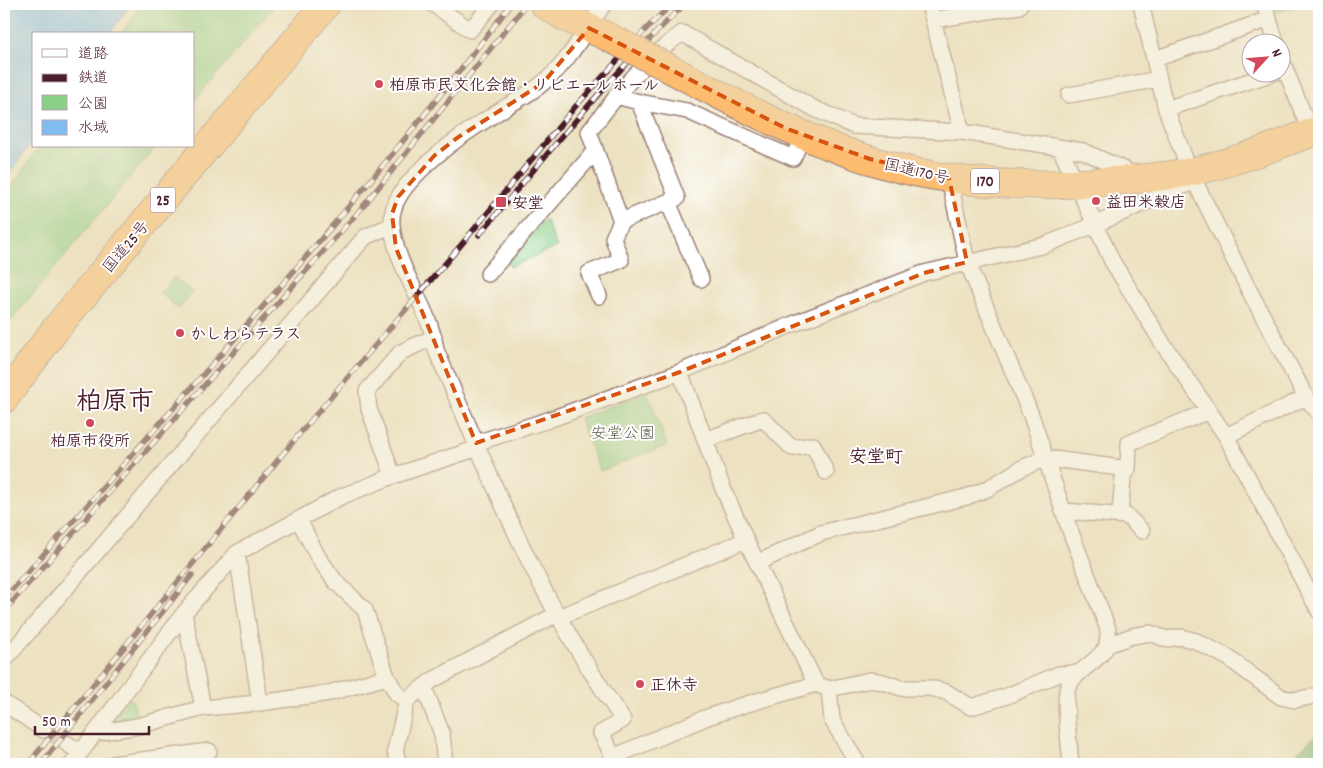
<svg xmlns="http://www.w3.org/2000/svg" width="1323" height="768" font-family="Dekko,'Klee One',sans-serif">
<style>
.green{fill:#8bd089;stroke:#6a785a}
.forest{fill:#70b275;stroke:#5d6850}
.water{fill:#80bdf3;stroke:#656e8f}
.lines{fill:none;stroke-linecap:round;stroke-linejoin:round}
.street-tunnel{stroke:#ccbba3;stroke-width:15;stroke-dasharray:15 8;stroke-linecap:butt}
.street-casing{stroke:#9b8076;stroke-width:18}
.highway-casing{stroke:#9b8076;stroke-width:30}
.street{stroke:#fff;stroke-width:15}
.highway{stroke:#fdbc70;stroke-width:28}
.rail-casing{stroke:#4a1f2b;stroke-width:5.5}
.rail{stroke:#fff;stroke-width:4;stroke-dasharray:11;stroke-linecap:butt}
.highway-bridge-casing{stroke:#9b8076;stroke-width:30;stroke-linecap:butt}
.highway-bridge{stroke:#fdbc70;stroke-width:28}
.marked{fill:none;stroke:#d8530f;stroke-width:4;stroke-dasharray:10 6;stroke-linejoin:round}
.poi-dot{fill:#d1495b;stroke:#fff;stroke-width:2}
.labels{text-anchor:middle;stroke-width:4;stroke-linejoin:round;paint-order:stroke}
.shield{fill:#fff;stroke:#80626b;stroke-width:1}
.shield-label{font-size:15px;font-weight:bold;fill:#4a1f2b}
.poi-label{font-size:16px;font-weight:bold;fill:#4a1f2b;stroke:#fff;text-anchor:start}
.street-label{font-size:16px;fill:#4a1f2b;stroke:#fff}
.park-label{font-size:16px;fill:#615d4c;stroke:#fff}
.neighbourhood-label{font-size:18px;font-weight:bold;fill:#4a1f2b;stroke:#fff}
.town-label{font-size:26px;font-weight:bold;fill:#4a1f2b;stroke:#fff}
</style>
<rect width="100%" height="100%" fill="#fff"/>
<filter id="ink" filterUnits="userSpaceOnUse"><feTurbulence type="fractalNoise" baseFrequency=".02" numOctaves="2"/><feDisplacementMap in="SourceGraphic" scale="10" xChannelSelector="R" yChannelSelector="G"/><feConvolveMatrix kernelMatrix="1 2 1 2 8 2 1 2 1" color-interpolation-filters="sRGB"/></filter>
<filter id="wash" filterUnits="userSpaceOnUse"><feTurbulence type="fractalNoise" baseFrequency=".0096" numOctaves="4" result="noise"/><feDisplacementMap in="SourceGraphic" scale="20" xChannelSelector="R" yChannelSelector="G"/><feGaussianBlur stdDeviation="1.12" result="paint"/><feColorMatrix in="noise" values="0 0 0 0 0 0 0 0 0 0 0 0 0 0 0 0 0 1.4 0 .05"/><feComposite in="paint" operator="in"/></filter>
<g filter="url(#wash)">
<rect width="100%" height="100%" fill="#ece2c1"/>
<path class="green" d="M 143,4 L 276,4 L 194,101 L 194,34 L 121,34 Z
M 1272,4 L 1294,4 L 1295,6 L 1275,13 Z
M 40,146 L 156,146 L 4,329 L 4,197 Z
M 545,219 L 557,247 L 510,267 L 508,261 Z
M 174,277 L 192,292 L 179,309 L 160,293 Z
M 647,392 L 667,445 L 600,471 L 579,418 Z
M 128,699 L 133,700 L 138,722 L 109,725 Z"/>
<path class="forest" d="M 1319,731 L 1319,764 L 1288,764 L 1290,760 Z"/>
<path class="water" d="M 4,4 L 131,4 L 109,34 L 34,34 L 34,139 L 4,181 Z"/>
</g>
<g filter="url(#ink)">
<g class="lines">
<path class="street-tunnel" d="M 801,141 L 811,120
M 44,730 L 66,743"/>
<defs>
<path id="street" d="M 433,4 L 470,30 L 492,4
M 604,4 C 585,30 570,61 544,82 C 533,92 519,99 506,107 C 474,127 444,146 418,173 C 404,187 390,204 392,225 C 396,270 430,306 436,350 C 464,414 490,479 520,542 C 549,604 584,663 623,720 L 601,733 L 617,764
M 929,4 L 962,132
M 1141,4 L 1166,109 L 1190,172 L 1250,292 L 1306,397 L 1319,414
M 1264,4 L 1276,42
M 933,20 L 1019,6 L 1019,4
M 1280,56 L 1311,133
M 1155,59 L 1269,19
M 1069,95 L 1159,79
M 639,102 L 687,111 L 793,158 L 797,149
M 1166,109 L 1276,72
M 1060,148 L 1112,261 L 1163,344 L 1226,436 L 1319,611
M 949,178 L 967,262 L 1031,415 L 1068,525 L 1108,629 C 1108,633 1108,640 1107,644 C 1104,659 1075,670 1068,687 C 1063,697 1070,750 1071,764
M 668,202 L 701,279
M 621,221 L 589,132 C 616,96 645,59 682,33 L 815,109 L 854,126 L 962,132 L 1083,151 L 1136,175
M 488,274 L 590,157
M 599,296 L 589,273 L 621,260 L 613,238 L 621,221 L 677,198 L 639,102 L 616,96
M 680,372 L 722,486 L 746,540 L 816,684 L 829,689 L 870,680 L 883,682 L 901,688 L 930,688 L 946,692 L 971,707 L 1007,696 L 1059,674 L 1077,673
M 1226,436 L 1306,397
M 705,440 L 763,419 L 792,448 L 813,445 L 826,472
M 476,443 L 548,420 L 680,372 L 798,322 L 924,273 L 1045,245 L 1094,225 L 1195,181
M 393,476 L 369,409 L 367,391 L 401,352 L 434,337
M 1064,511 L 1127,516 L 1142,531
M 1120,514 L 1123,478 L 1128,469 L 1129,443 L 1209,411
M 299,520 L 318,557 L 335,581 L 365,610 L 387,677
M 237,553 L 260,703 L 329,693 L 387,677 L 397,694 L 407,700 L 431,681 L 557,614
M 757,563 L 821,533 L 966,497 L 987,489 L 1022,468 L 1046,458 L 1128,469
M 184,613 L 203,708
M 559,617 L 746,540
M 1107,645 L 1132,636 L 1150,633 L 1166,639 L 1181,637 L 1196,641 L 1227,657 L 1281,697 L 1295,700 L 1319,695
M 4,661 L 365,237 L 392,225
M 424,687 L 442,734 L 445,764
M 829,689 L 832,720 L 858,764
M 4,703 L 44,730
M 95,733 L 138,726 L 203,708 L 260,703
M 66,743 L 80,752
M 613,757 L 705,718 L 737,707 L 816,684
M 72,764 L 184,613 L 237,553 L 340,497 L 393,476 L 478,448
M 113,764 L 209,751
M 399,764 L 395,751 L 407,700"/>
<path id="highway" d="M 544,4 L 565,17 L 608,37
M 665,66 C 755,114 847,164 949,178 C 1003,186 1057,186 1111,181 C 1137,179 1164,177 1190,172 C 1234,163 1277,145 1319,130
M 4,399 L 54,331 L 326,4"/>
</defs>
<use href="#street" class="street-casing"/>
<use href="#highway" class="highway-casing"/>
<use href="#street" class="street"/>
<use href="#highway" class="highway"/>
<defs>
<path id="rail" d="M 479,235 C 546,156 610,75 685,4
M 4,599 C 176,404 354,212 511,4
M 4,611 L 361,209 L 517,16 L 525,4
M 28,764 L 296,438 L 461,245 L 575,107 L 647,28 L 672,4
M 41,764 L 192,575"/>
</defs>
<use href="#rail" class="rail-casing"/>
<use href="#rail" class="rail"/>
<defs>
<path id="highway-bridge" d="M 608,37 L 665,66"/>
</defs>
<use href="#highway-bridge" class="highway-bridge-casing"/>
<use href="#highway-bridge" class="highway-bridge"/>
</g>
</g>
<path d="M0 0H1323V768H0ZM 589,28 L 785,128 L 870,159 L 949,178 L 967,262 L 924,273 L 680,372 L 476,443 L 396,248 L 392,214 L 398,197 L 434,156 L 457,138 L 543,83 Z" fill="#ece2c1" fill-opacity=".55" fill-rule="evenodd"/>
<path class="marked" d="M 589,28 L 785,128 L 870,159 L 949,178 L 967,262 L 924,273 L 680,372 L 476,443 L 396,248 L 392,214 L 398,197 L 434,156 L 457,138 L 543,83 Z"/>
<g class="poi-dot">
<circle cx="379" cy="84" r="5"/>
<circle cx="1096" cy="201" r="5"/>
<rect x="495" y="196" width="12" height="12" rx="2.5"/>
<circle cx="180" cy="333" r="5"/>
<circle cx="90" cy="423" r="5"/>
<circle cx="640" cy="684" r="5"/>
</g>
<g class="labels">
<g class="shield">
<rect x="971" y="168.5" width="28" height="25" rx="4"/>
<rect x="150.5" y="187.5" width="25" height="25" rx="4"/>
</g>
<g class="shield-label">
<text x="985" y="186">170</text>
<text x="163" y="205">25</text>
</g>
<g class="poi-label">
<text x="389" y="90">柏原市民文化会館・リビエールホール</text>
<text x="1106" y="207">益田米穀店</text>
<text x="512" y="208">安堂</text>
<text x="190" y="339">かしわらテラス</text>
<text x="90" y="446" text-anchor="middle">柏原市役所</text>
<text x="650" y="690">正休寺</text>
</g>
<g class="street-label">
<text transform="translate(917 170) rotate(13)" y="6">国道170号</text>
<text transform="translate(125 246) rotate(-50)" y="6">国道25号</text>
</g>
<g class="park-label">
<text x="623" y="438">安堂公園</text>
</g>
<g class="neighbourhood-label">
<text x="876" y="462">安堂町</text>
</g>
<g class="town-label">
<text x="115" y="409">柏原市</text>
</g>
</g>
<rect width="1323" height="768" fill="none" stroke="#fff" stroke-width="20"/>
<rect x="32" y="32" width="162" height="115" fill="#ffffff" stroke="#b7a5aa"/>
<rect x="42" y="49" width="25" height="8" fill="#ffffff" stroke="#b7a5aa"/>
<text x="78" y="58" font-size="15" fill="#4a1f2b">道路</text>
<rect x="42" y="74" width="25" height="8" fill="#4a1f2b" stroke="#b7a5aa"/>
<text x="78" y="82" font-size="15" fill="#4a1f2b">鉄道</text>
<rect x="42" y="95" width="25" height="15" fill="#8bd089" stroke="#b7a5aa"/>
<text x="78" y="108" font-size="15" fill="#4a1f2b">公園</text>
<rect x="42" y="120" width="25" height="15" fill="#80bdf3" stroke="#b7a5aa"/>
<text x="78" y="132" font-size="15" fill="#4a1f2b">水域</text>
<g transform="translate(1266 58) rotate(64)"><circle r="24" fill="#ffffff" stroke="#b7a5aa"/>
<path d="M0-4L9 19L0 12L-9 19Z" fill="#d1495b"/>
<text y="-8" font-size="14" font-weight="bold" text-anchor="middle" fill="#4a1f2b">N</text>
</g>
<path d="M35 726v8h114v-8" fill="none" stroke="#4a1f2b" stroke-width="2.5"/>
<text x="42" y="726" font-size="15" fill="#4a1f2b" stroke="#ffffff" stroke-width="4" paint-order="stroke">50 m</text>
</svg>
